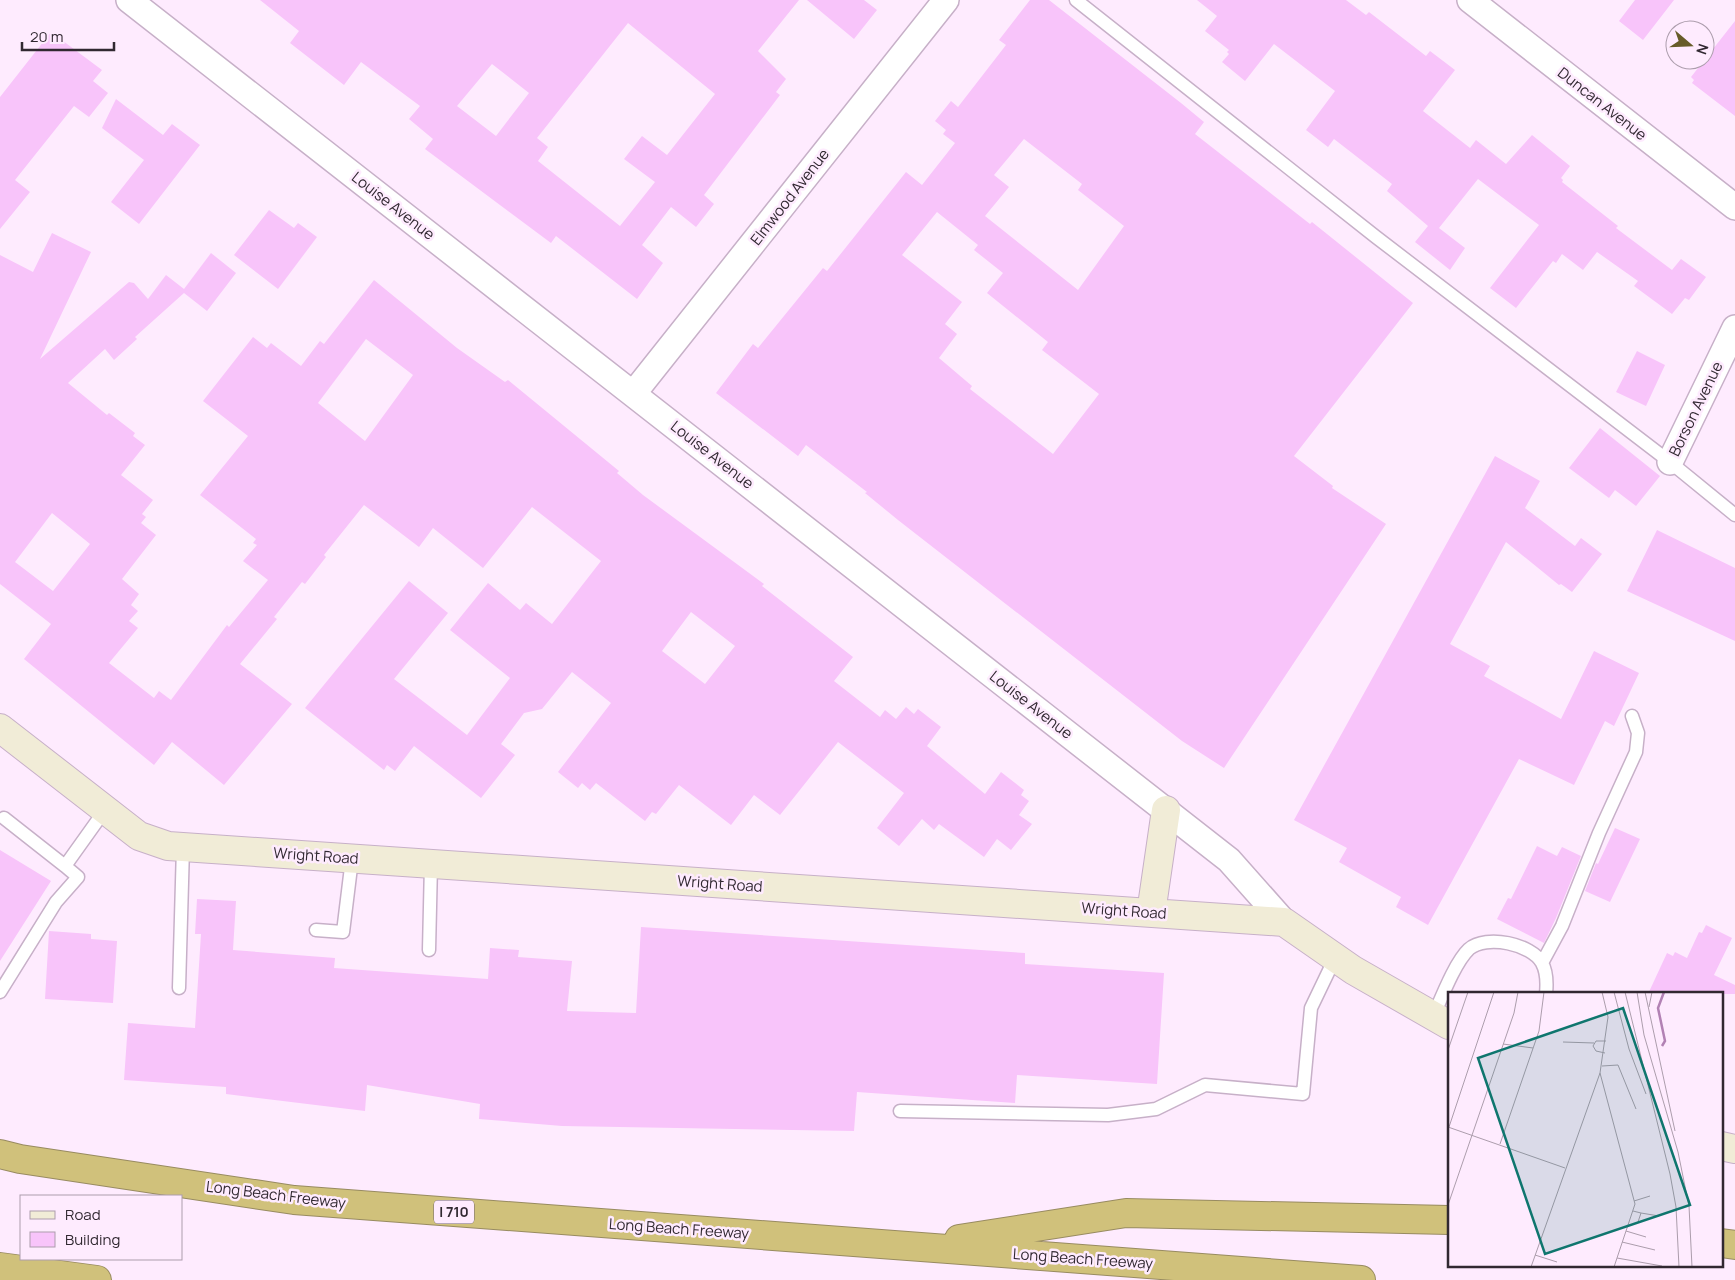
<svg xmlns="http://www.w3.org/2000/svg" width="1735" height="1280" font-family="Manrope,sans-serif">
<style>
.building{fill:#f8c4fa;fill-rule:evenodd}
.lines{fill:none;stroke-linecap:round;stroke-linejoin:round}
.lane-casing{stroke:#c7b0c8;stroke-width:15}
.street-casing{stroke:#c7b0c8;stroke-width:28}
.secondary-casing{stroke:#c7b0c8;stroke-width:30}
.highway-casing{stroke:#988b61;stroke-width:30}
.lane{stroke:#fff;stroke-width:12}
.street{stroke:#fff;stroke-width:25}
.secondary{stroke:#f1ecd7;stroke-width:28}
.highway{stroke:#d0c17b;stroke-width:28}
.labels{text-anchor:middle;stroke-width:5;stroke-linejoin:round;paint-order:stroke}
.shield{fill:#feebfe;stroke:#6e626e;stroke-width:1}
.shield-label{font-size:14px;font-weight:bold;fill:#312831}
.street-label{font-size:15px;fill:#312831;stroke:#feebfe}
.inset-river{fill:none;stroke:#b281b4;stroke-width:2.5}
.inset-road{fill:none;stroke:#ac9dac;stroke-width:1}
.view{fill:#0f766e;fill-opacity:0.15;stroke:#0f766e;stroke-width:2.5}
.inset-edge{fill:none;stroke:#312831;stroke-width:2.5}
</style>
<rect width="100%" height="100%" fill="#feebfe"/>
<path class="building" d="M 260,0 L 799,0 L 758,51 L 786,79 L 776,92 L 780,95 L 704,195 L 714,204 L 696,227 L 671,207 L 642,245 L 663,263 L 637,299 L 556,236 L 551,243 L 425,149 L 433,139 L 409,119 L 420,106 L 361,62 L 344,85 L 290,43 L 299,31 ZM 628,23 L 715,94 L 667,155 L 642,136 L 624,159 L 655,182 L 620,226 L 538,161 L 548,147 L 537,138 ZM 492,64 L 529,93 L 496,136 L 457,106 Z
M 807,0 L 864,0 L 877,10 L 854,39 Z
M 1030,0 L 1049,0 L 1181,103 L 1204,122 L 1195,134 L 1310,224 L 1312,222 L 1413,303 L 1294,456 L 1333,486 L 1332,488 L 1386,524 L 1224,768 L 1182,741 L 898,520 L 865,493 L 867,492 L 806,445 L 798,456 L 716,393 L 753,344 L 758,348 L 823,268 L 827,271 L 906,172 L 922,185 L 955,143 L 943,134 L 946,130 L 935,121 L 951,101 L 958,107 L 1006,45 L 999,40 ZM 1024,139 L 1082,184 L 1078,190 L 1124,226 L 1078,290 L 985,216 L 1009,187 L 994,175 ZM 937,212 L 978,245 L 974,250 L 1003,273 L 987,293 L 1048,342 L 1042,350 L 1099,394 L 1053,454 L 970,389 L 972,386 L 939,358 L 957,334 L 945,324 L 962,302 L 902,255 Z
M 1197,0 L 1346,0 L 1366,15 L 1369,12 L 1426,56 L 1430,51 L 1455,70 L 1423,111 L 1470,148 L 1476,140 L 1506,164 L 1532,135 L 1570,166 L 1561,178 L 1563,180 L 1562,182 L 1618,226 L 1616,228 L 1672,270 L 1681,259 L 1706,277 L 1689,300 L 1685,298 L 1672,314 L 1634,286 L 1638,281 L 1597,252 L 1583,270 L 1562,254 L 1556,263 L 1553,261 L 1516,308 L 1490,288 L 1539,225 L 1478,179 L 1439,228 L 1465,248 L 1450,270 L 1415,242 L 1428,226 L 1387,191 L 1392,184 L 1334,139 L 1328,147 L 1306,130 L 1335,91 L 1274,44 L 1245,81 L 1222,62 L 1229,54 L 1227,52 L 1229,50 L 1205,31 L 1217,16 Z
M 1635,0 L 1674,0 L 1643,40 L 1619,21 Z
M 1735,21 L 1735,116 L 1692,83 L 1694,80 L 1691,77 Z
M 51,32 L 102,70 L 93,81 L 108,93 L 89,117 L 74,106 L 15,180 L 30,192 L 0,229 L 0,97 Z
M 116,99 L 163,135 L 172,124 L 200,145 L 139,224 L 111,202 L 144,160 L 102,128 Z
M 269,210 L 294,228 L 298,223 L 317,237 L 278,289 L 234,255 Z
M 52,233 L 91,252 L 40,359 L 129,282 L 134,283 L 148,299 L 166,275 L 184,289 L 211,253 L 236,273 L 207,311 L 184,293 L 135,337 L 137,339 L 114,360 L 105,349 L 68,383 L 107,415 L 109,413 L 135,433 L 133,436 L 145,445 L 121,475 L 153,500 L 142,514 L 146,517 L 141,523 L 156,535 L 122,579 L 139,594 L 131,605 L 138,611 L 129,621 L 138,628 L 109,663 L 154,698 L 159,691 L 171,700 L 227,625 L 229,627 L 268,580 L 243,561 L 257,545 L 253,543 L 256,539 L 200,495 L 248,436 L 203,401 L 253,337 L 267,348 L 271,343 L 301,366 L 320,341 L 324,344 L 374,280 L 457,348 L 505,382 L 508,380 L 619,471 L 617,473 L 643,495 L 764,584 L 762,586 L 853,657 L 834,681 L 880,717 L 885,710 L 896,719 L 906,707 L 914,714 L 918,709 L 941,727 L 927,746 L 985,794 L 1001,772 L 1024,790 L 1021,795 L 1029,801 L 1019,815 L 1032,824 L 1011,850 L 997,839 L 984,857 L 939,824 L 934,830 L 922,819 L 899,846 L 877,828 L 904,793 L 838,742 L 780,815 L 754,795 L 731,825 L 679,785 L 656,814 L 652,812 L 645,821 L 596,783 L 590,790 L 582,783 L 578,788 L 558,772 L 611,703 L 572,672 L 542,709 L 524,713 L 501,744 L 515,755 L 481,798 L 414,746 L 395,771 L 387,765 L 384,770 L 305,708 L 409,581 L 448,613 L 394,679 L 467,735 L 510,678 L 450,630 L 488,583 L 520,610 L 526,603 L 552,624 L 601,561 L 532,507 L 483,568 L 433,528 L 419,547 L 364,505 L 324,555 L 326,557 L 305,584 L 302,582 L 274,617 L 277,619 L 240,664 L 292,704 L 224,785 L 172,742 L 154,765 L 24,659 L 51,624 L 0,584 L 0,255 L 33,272 ZM 366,339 L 413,375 L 365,441 L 318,403 ZM 52,513 L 90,544 L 53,591 L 15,562 ZM 691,612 L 735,646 L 705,684 L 662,651 Z
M 1637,351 L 1665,365 L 1646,406 L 1616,392 Z
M 1600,428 L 1660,476 L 1636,506 L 1615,490 L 1609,498 L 1569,468 Z
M 1495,456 L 1540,481 L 1525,508 L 1575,546 L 1581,538 L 1602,554 L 1572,592 L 1561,584 L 1559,585 L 1506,542 L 1450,644 L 1490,666 L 1484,676 L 1561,719 L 1594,651 L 1639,673 L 1614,726 L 1605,721 L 1574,785 L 1519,759 L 1428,925 L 1396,907 L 1401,897 L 1339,862 L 1347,848 L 1294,820 Z
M 1657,530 L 1735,568 L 1735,641 L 1627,591 Z
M 1615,828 L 1640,839 L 1610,902 L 1585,891 L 1596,863 L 1598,864 Z
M 1537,846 L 1557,856 L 1562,847 L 1581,856 L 1556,918 L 1544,943 L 1497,919 L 1508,898 L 1511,899 Z
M 0,850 L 51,881 L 0,961 Z
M 197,899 L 236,901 L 233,950 L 335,958 L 334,968 L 488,979 L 490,948 L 519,950 L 518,957 L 572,961 L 567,1011 L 636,1013 L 641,927 L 1025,953 L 1025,964 L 1164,973 L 1157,1084 L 1017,1075 L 1015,1103 L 857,1092 L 854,1131 L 562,1126 L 479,1119 L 480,1104 L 367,1085 L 365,1111 L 226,1094 L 226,1087 L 124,1080 L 128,1023 L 195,1028 L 201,934 L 195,934 Z
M 1706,925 L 1732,938 L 1714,975 L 1735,985 L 1735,994 L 1648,994 L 1667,953 L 1673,956 L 1675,952 L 1687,958 L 1699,932 L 1702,933 Z
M 49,931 L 91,934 L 91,939 L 117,941 L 113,1003 L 45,999 Z"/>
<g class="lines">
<defs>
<path id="lane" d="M 1076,0 L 1376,237 L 1670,462 L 1735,515
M 4,818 L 65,866 L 105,810
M 316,930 L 343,932 L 352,859
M 429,950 L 431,864
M 1542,963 L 1562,926 L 1599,833 L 1636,752 L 1638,733 L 1632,716
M 179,988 L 183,847
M 0,992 L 56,902 L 78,877 L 65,866
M 1433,1017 C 1441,999 1455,962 1469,949 C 1486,934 1532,944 1542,963 C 1547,972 1547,984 1546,994
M 900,1111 L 1108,1115 L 1156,1109 L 1205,1085 L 1303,1094 L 1311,1008 L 1335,958"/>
<path id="street" d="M 129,0 L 1229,860 L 1284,922
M 1470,0 L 1735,207
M 633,394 L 946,0
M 1670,462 L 1735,328"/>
<path id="secondary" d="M 0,728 L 139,836 L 168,846 L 1284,922 L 1353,970 L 1449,1025
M 1151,913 L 1166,810
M 1721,1146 L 1735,1149"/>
<path id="highway" d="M 0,1154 L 20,1159 L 294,1200 L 1361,1280
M 959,1239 L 1126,1213 L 1449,1220
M 1721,1243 L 1735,1245
M 0,1267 L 97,1280"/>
</defs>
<use href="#lane" class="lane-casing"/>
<use href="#street" class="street-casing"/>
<use href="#secondary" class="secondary-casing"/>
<use href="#highway" class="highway-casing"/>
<use href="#lane" class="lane"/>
<use href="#street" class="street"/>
<use href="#secondary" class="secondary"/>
<use href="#highway" class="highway"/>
</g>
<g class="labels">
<rect class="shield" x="434" y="1200.5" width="40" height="23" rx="4"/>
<g class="shield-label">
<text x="454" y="1217">I 710</text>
</g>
<g class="street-label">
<text transform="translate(1602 104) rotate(38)" y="5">Duncan Avenue</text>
<text transform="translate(790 197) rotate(-52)" y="5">Elmwood Avenue</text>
<text transform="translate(393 206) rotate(38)" y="5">Louise Avenue</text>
<text transform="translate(1696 409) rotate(-64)" y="5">Borson Avenue</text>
<text transform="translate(712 455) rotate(38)" y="5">Louise Avenue</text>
<text transform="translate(1031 705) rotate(38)" y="5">Louise Avenue</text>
<text transform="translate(316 856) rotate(4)" y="5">Wright Road</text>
<text transform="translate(720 884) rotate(4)" y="5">Wright Road</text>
<text transform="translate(1124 911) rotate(4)" y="5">Wright Road</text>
<text transform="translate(276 1195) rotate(7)" y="5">Long Beach Freeway</text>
<text transform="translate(679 1229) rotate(4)" y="5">Long Beach Freeway</text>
<text transform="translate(1083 1259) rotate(4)" y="5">Long Beach Freeway</text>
</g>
</g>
<g transform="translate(1448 992)">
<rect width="275" height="275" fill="#feebfe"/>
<path class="inset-river" d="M 214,54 L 217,49 L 210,16 L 216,0"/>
<path class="inset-road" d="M 154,0 L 160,25 L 152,81 L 187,212 L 166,275M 166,0 L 181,57 L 198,102M 177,0 L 222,182 L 228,215 L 231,275M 189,0 L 196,43 L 230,160 L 241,214 L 244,275M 197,0 L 227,139M 201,15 L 204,0M 115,50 L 146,51M 55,52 L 85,56M 0,58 L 20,0M 157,61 L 148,59 L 145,54 L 148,49 L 158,49M 154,74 L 170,73 L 188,117M 0,135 L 117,176M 0,138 L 46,0M 52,152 L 91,39 L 96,0M 186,209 L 202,204M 0,213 L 66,21 L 70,0M 185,219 L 193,221 L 190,230M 193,221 L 211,224M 178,239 L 198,245M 174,250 L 207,258M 87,263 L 109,270M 169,266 L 214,274M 83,275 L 152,81"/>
<path class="view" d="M 175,16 L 242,213 L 97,262 L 30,66 Z"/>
<rect width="275" height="275" class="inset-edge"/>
</g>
<rect x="20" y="1195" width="162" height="65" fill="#feebfe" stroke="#ac9dac"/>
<rect x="30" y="1211" width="25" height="8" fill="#f1ecd7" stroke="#ac9dac"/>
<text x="65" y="1220" font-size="15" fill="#312831">Road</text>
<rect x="30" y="1232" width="25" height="15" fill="#f8c4fa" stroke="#ac9dac"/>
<text x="65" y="1245" font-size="15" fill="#312831">Building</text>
<g transform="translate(1690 45) rotate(109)"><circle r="24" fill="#feebfe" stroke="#ac9dac"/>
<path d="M0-4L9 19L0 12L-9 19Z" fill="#675c29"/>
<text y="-8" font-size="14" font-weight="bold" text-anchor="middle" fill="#312831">N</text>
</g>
<path d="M22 42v8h92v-8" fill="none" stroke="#312831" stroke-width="2.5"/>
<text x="30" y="42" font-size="15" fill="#312831" stroke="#feebfe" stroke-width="4" paint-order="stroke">20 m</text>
</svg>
